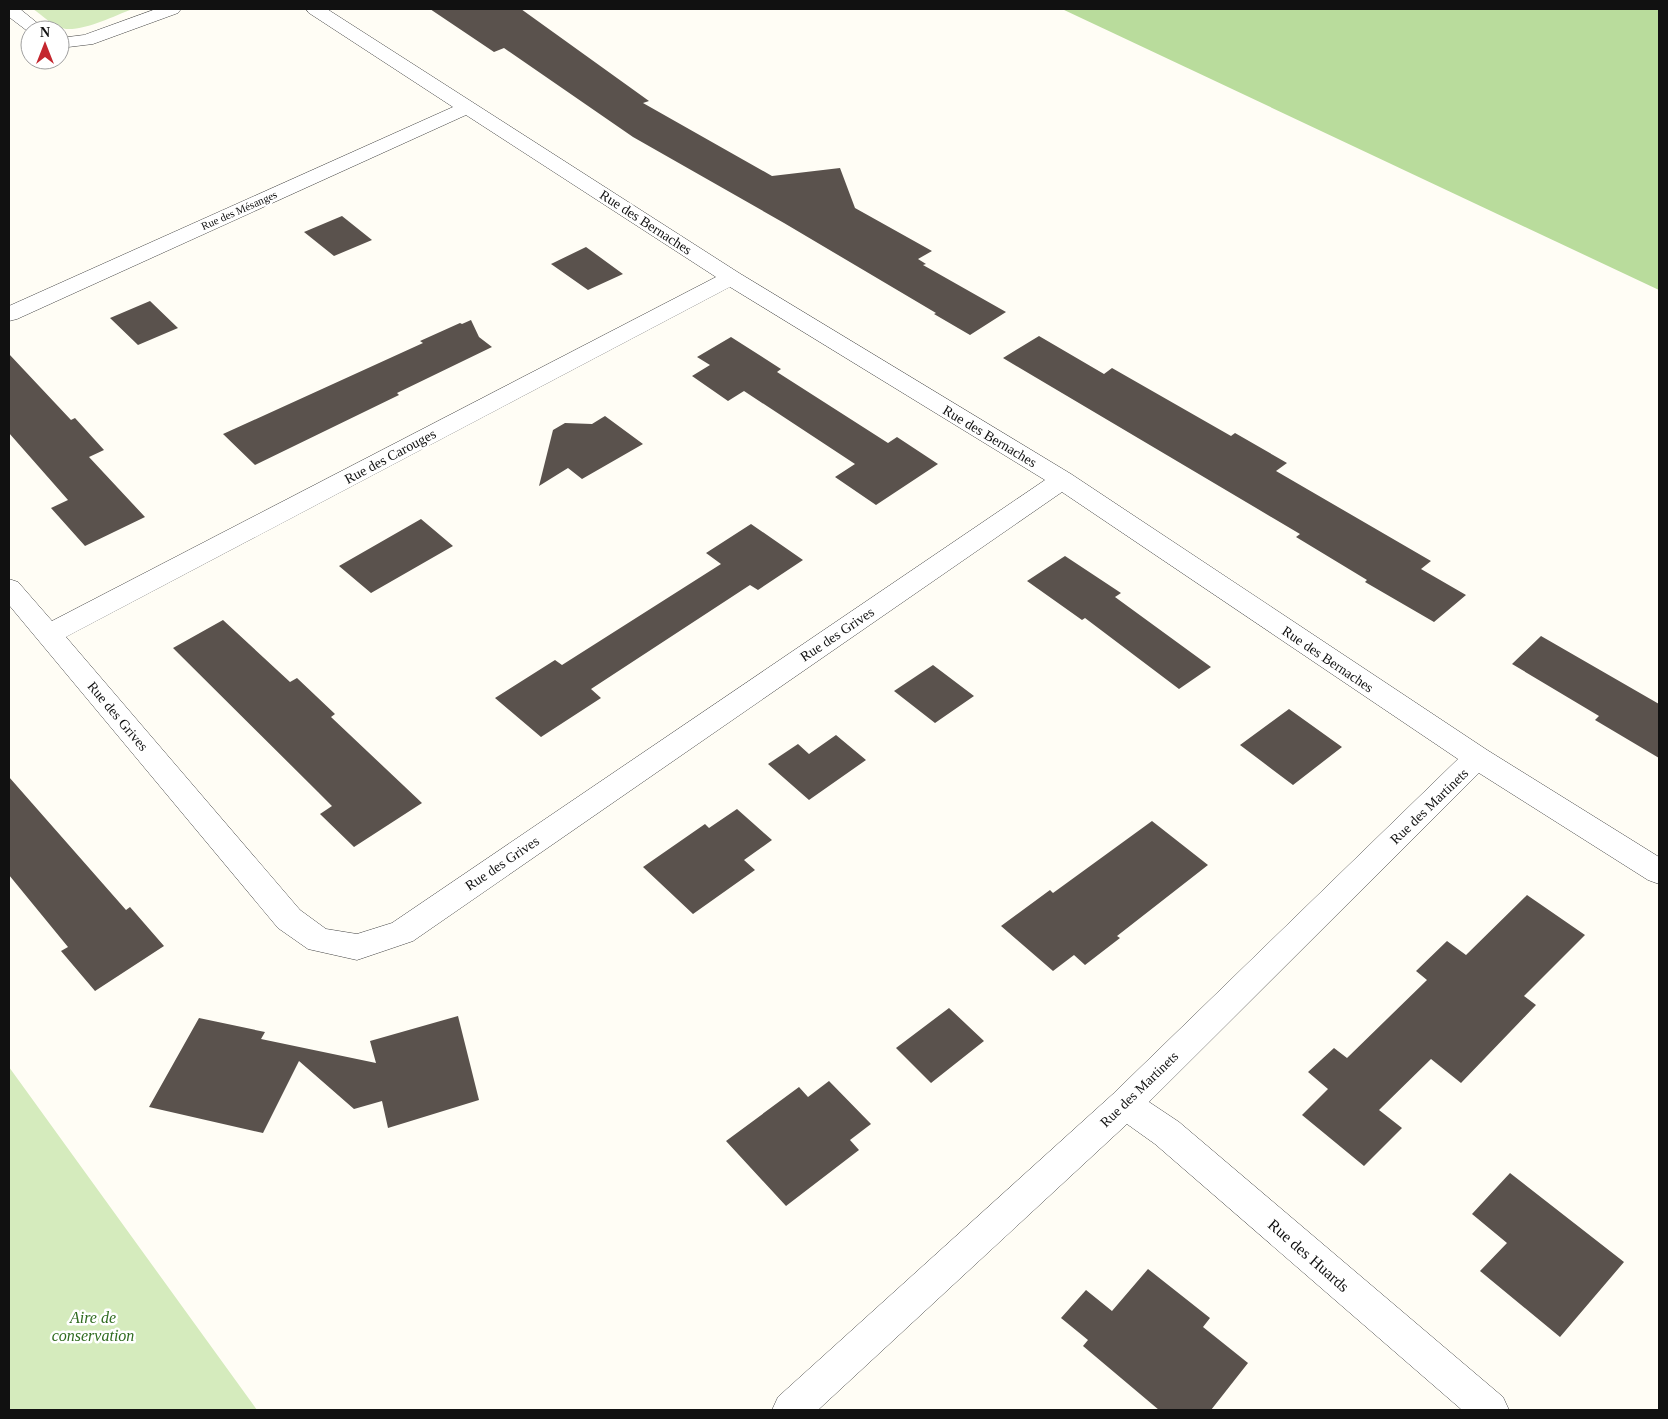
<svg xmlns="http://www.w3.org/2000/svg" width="1668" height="1419" font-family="'Times New Roman',serif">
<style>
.green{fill:#d5ebbd}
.forest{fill:#b9dc9c}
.building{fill:#5a524d}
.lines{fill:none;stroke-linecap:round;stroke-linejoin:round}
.minor-casing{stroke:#444;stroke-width:1}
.minor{fill:#fff;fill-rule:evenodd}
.labels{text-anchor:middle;stroke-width:5;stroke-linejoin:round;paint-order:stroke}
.far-street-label{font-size:11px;fill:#111;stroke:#fff}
.street-label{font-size:14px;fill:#111;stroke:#fff}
.near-street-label{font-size:16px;fill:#111;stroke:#fff}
.near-park-label{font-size:16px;font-style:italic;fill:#2f6b1f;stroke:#fff}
</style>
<rect width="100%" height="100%" fill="#fffdf5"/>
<path class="green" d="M 33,9 L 133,9 C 113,16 88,30 66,29 C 55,28 42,15 33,9 Z
M 9,1067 L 257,1410 L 9,1410 Z"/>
<path class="forest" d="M 1062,9 L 1659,9 L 1659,290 Z"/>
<path class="building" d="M 430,9 L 521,9 L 649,101 L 643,103 L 772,176 L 840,168 L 855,208 L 932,251 L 918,259 L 926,264 L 923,265 L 1006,312 L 970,335 L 934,314 L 936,313 L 784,223 L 633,137 L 504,48 L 494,52 Z
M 342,216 L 372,240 L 334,256 L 304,232 Z
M 586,247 L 623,274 L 588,290 L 551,264 Z
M 150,301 L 178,328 L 138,345 L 110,318 Z
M 471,320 L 479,337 L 492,347 L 397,393 L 399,395 L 255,465 L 223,434 L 423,343 L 420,341 L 460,323 L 462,324 Z
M 1039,336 L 1104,374 L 1112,368 L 1231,436 L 1235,433 L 1287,463 L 1276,471 L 1431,561 L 1421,569 L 1466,595 L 1434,622 L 1365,582 L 1367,580 L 1296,537 L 1300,534 L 1003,358 Z
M 731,337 L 781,369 L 777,372 L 888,443 L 897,437 L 938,464 L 876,505 L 835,477 L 855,464 L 744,391 L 728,401 L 692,376 L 710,365 L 697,357 Z
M 9,354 L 71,420 L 75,418 L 104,450 L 89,457 L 145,517 L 85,546 L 51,508 L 68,500 L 9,433 Z
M 605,416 L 643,444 L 582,479 L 568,468 L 539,486 L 553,430 L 565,423 L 592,424 Z
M 421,519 L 453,546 L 371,593 L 339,566 Z
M 751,524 L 803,560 L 758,590 L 750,585 L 591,689 L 601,698 L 541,737 L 495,698 L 555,660 L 562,665 L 721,564 L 706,553 Z
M 1065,556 L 1121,593 L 1115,597 L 1211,667 L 1179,689 L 1085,618 L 1082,620 L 1027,581 Z
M 223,620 L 290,682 L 297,678 L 335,714 L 331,717 L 422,803 L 354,847 L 320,814 L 332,806 L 318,792 L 173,648 Z
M 1541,636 L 1659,704 L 1659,758 L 1595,720 L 1599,716 L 1512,664 Z
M 933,665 L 974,696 L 935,723 L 894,691 Z
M 1289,709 L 1342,747 L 1293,785 L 1240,745 Z
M 836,735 L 866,760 L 809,800 L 768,764 L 798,744 L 809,754 Z
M 9,777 L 126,910 L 130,907 L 164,946 L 95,991 L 61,951 L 68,947 L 9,875 Z
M 737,809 L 772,840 L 744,860 L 755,870 L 693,914 L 643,867 L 705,824 L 709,828 Z
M 1152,821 L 1208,865 L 1117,936 L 1120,938 L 1085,965 L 1074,955 L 1053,971 L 1001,926 L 1050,890 L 1053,893 Z
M 1527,895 L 1585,935 L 1524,996 L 1536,1005 L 1461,1083 L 1431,1059 L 1379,1110 L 1402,1128 L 1364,1166 L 1302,1115 L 1328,1089 L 1308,1072 L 1334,1048 L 1347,1058 L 1427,980 L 1416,971 L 1447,941 L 1466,955 Z
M 949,1008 L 984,1041 L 931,1083 L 896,1048 Z
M 458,1016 L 479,1100 L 388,1128 L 382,1101 L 354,1109 L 299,1061 L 263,1133 L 149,1107 L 199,1018 L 265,1032 L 261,1039 L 376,1063 L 370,1041 Z
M 829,1081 L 871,1124 L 850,1140 L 859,1150 L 786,1206 L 726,1141 L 799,1087 L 808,1097 Z
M 1510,1173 L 1624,1262 L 1560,1337 L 1480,1271 L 1507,1243 L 1472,1214 Z
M 1148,1269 L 1210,1318 L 1203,1327 L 1248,1363 L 1211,1410 L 1159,1410 L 1083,1346 L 1088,1340 L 1061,1318 L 1086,1290 L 1112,1311 Z"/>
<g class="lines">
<defs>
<path id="minor" d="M 9,9 L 20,9 L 46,30 L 30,30 L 30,33 L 9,17 Z
M 156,9 L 181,9 L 178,13 L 93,44 L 60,48 L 60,38 L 84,35 Z
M 306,9 L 327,9 L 739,273 L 1071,474 L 1487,750 L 1659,857 L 1659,884 L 1648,880 L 1479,773 L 1149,1102 L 1179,1122 L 1503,1397 L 1509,1410 L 1462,1410 L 1155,1144 L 1127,1124 L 818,1410 L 772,1410 L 778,1397 L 1113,1094 L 1458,759 L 1062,492 L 413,941 L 357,960 L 308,949 L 278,928 L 9,605 L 9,579 L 18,582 L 52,621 L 716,277 L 466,115 L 17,319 L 9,321 L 9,306 L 453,107 L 309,13 ZM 730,287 L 1045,480 L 392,923 L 357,934 L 326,929 L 300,910 L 66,637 Z"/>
</defs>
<use href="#minor" class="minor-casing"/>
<use href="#minor" class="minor"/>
</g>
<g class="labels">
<g class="far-street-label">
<text transform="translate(239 210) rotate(-24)" y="4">Rue des Mésanges</text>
</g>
<g class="street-label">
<text transform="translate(646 222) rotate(33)" y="5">Rue des Bernaches</text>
<text transform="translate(990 436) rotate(31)" y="5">Rue des Bernaches</text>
<text transform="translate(390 456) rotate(-28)" y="5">Rue des Carouges</text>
<text transform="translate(837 634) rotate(-34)" y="5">Rue des Grives</text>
<text transform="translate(1328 659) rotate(34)" y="5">Rue des Bernaches</text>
<text transform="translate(118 716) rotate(50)" y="5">Rue des Grives</text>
<text transform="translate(1429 806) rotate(-44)" y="5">Rue des Martinets</text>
<text transform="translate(502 863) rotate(-34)" y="5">Rue des Grives</text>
<text transform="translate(1139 1089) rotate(-44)" y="5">Rue des Martinets</text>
</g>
<g class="near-street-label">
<text transform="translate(1309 1255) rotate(41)" y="6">Rue des Huards</text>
</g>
<g class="near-park-label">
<text x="93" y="1323">Aire de<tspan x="93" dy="18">conservation</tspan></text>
</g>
</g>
<rect width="1668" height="1419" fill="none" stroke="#111111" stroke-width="20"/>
<g transform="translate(45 45)"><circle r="24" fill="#ffffff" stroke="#a0a0a0"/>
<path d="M0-4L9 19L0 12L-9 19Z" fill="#c4262e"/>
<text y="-8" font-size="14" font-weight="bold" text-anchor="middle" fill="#111111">N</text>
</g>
</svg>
